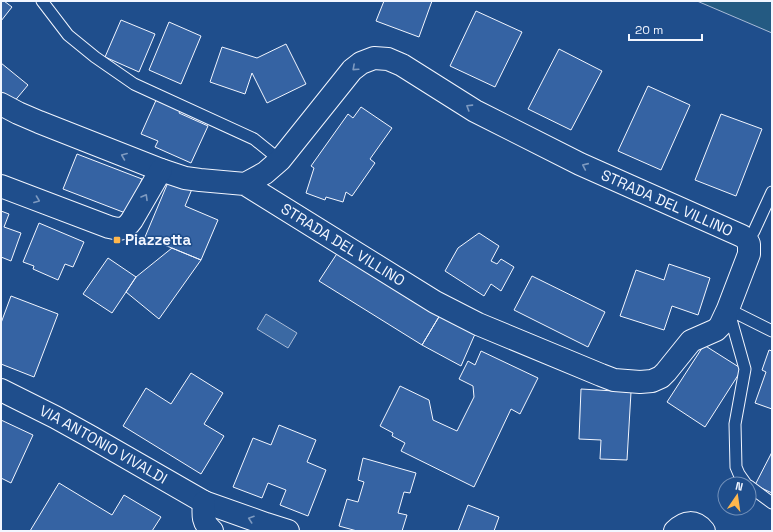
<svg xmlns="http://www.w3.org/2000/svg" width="773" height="532" font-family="'Space Grotesk',sans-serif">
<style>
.green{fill:#245a82;stroke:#a8bbd7}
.water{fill:#3b69a3;stroke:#a8bbd7}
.building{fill:#3563a3;stroke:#f2f6ff}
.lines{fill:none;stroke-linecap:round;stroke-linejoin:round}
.service-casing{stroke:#f2f6ff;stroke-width:13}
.minor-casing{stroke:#f2f6ff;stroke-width:24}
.service{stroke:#1f4e8c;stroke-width:11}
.minor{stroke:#1f4e8c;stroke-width:22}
.oneway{stroke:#7e9ac0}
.poi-dot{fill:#ffb74d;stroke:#1f4e8c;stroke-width:1.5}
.labels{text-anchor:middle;stroke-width:3;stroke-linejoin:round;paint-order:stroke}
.street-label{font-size:15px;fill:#f2f6ff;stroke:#1f4e8c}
.poi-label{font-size:15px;font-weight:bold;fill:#f2f6ff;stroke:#1f4e8c;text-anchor:start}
</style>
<rect width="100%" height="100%" fill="#1f4e8c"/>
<path class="green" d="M 697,1 L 772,1 L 772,33 Z"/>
<path class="water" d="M 266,314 L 297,333 L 288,348 L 257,329 Z"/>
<path class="building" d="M 1,1 L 4,1 L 12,7 L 1,21 Z
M 384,1 L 432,1 L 419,37 L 376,21 Z
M 476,11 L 522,32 L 495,87 L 450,66 Z
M 121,20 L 155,34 L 139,72 L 105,57 Z
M 169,22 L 201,36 L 181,84 L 149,70 Z
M 286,44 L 306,84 L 267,103 L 252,73 L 245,94 L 210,82 L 222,47 L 257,58 Z
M 559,49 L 602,71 L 571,130 L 528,109 Z
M 1,63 L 28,85 L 13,103 L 1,92 Z
M 648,86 L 690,105 L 661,170 L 618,151 Z
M 157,98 L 181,108 L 179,113 L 208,126 L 191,163 L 155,147 L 158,141 L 141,134 Z
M 361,107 L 392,128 L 370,159 L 375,163 L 352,196 L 346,192 L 343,202 L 326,197 L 325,200 L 306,193 L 314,168 L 311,166 L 348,114 L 353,118 Z
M 721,114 L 762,129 L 736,196 L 695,180 Z
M 77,154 L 142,179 L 128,214 L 63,189 Z
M 169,180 L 192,189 L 185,206 L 218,220 L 201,260 L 145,237 Z
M 1,211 L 9,214 L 4,227 L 21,233 L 11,261 L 1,257 Z
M 39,223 L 84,242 L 73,267 L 65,264 L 58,280 L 33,269 L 34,266 L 23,262 Z
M 479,233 L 499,246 L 491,261 L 497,264 L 501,259 L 514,267 L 501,291 L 491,284 L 484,296 L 445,271 L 458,248 Z
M 172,248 L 201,260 L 159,319 L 126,292 L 136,277 Z
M 338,252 L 440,315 L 422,345 L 319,281 Z
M 108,258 L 136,277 L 112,313 L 83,294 Z
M 669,264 L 710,278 L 698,315 L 672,306 L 664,330 L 620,316 L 636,270 L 664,280 Z
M 532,276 L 605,312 L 588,347 L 514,310 Z
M 11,296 L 58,314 L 34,377 L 1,364 L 1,323 Z
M 440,315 L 475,334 L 461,366 L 422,345 Z
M 704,345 L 742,369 L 705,427 L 667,402 Z
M 769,350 L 772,351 L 772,409 L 755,403 L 766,372 L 762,370 Z
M 481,351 L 538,378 L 520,414 L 511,409 L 474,487 L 401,451 L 405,443 L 392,436 L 393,433 L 380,426 L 400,386 L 429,400 L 433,420 L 457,431 L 474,397 L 473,386 L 459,379 L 468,361 L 475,365 Z
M 191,373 L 223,393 L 204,424 L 224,436 L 201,474 L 123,426 L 146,388 L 171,404 Z
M 581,389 L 631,392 L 627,460 L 600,459 L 601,440 L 579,439 Z
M 1,420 L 33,435 L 11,483 L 1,478 Z
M 279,425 L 316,440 L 307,462 L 326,470 L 308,516 L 280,505 L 286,490 L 268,483 L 262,498 L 233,487 L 253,438 L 271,445 Z
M 772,452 L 772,493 L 755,485 Z
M 363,458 L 416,473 L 410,493 L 404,492 L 398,513 L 407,515 L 402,531 L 357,531 L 339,526 L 347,499 L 358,502 L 364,482 L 358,480 Z
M 59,483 L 112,515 L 124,495 L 161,517 L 152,531 L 30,531 Z
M 468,505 L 499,517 L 494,531 L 458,531 Z"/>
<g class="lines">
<defs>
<path id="service" d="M 42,1 L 68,35 L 95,57 L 134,84 L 254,139 L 280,160
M 747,240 L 754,231 L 772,192
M 728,309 L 772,331
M 729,312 L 745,369 L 735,424 L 736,467 L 739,474 L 746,484
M 749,486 L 772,503"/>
<g id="minor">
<path id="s1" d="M 1,104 L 18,113 L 39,122 L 161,170 L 185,178 L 200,180 L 245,184 L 435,302 L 478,324 L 601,375 L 614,380 L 640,382 L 652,381 L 661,377 L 666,372 L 691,341 L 716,330 L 720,326 L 728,309 L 749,254 L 749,244 L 747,240 L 742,236 L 580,164 L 475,111 L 402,65 L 388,59 L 374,58 L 361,63 L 352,70 L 280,160 L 265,173 L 245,184"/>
<path d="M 1,186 L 109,227 C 120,230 125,230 132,220 L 161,170"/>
<path id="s2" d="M 1,390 L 55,417 L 91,437 L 204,502 L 266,524 L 288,531"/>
<path d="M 204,502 C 203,515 202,522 212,531"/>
<path d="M 675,531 C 685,521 695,520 704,531"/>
</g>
</defs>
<use href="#service" class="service-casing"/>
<use href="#minor" class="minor-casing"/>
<use href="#service" class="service"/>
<use href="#minor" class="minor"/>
</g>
<defs><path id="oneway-chevron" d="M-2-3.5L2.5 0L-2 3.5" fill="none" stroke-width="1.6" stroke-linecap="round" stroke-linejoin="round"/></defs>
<g class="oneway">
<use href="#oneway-chevron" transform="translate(355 68) rotate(138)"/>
<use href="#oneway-chevron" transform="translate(469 107) rotate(-148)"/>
<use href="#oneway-chevron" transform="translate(124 156) rotate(-158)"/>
<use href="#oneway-chevron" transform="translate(585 166) rotate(-156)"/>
<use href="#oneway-chevron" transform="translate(145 197) rotate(-60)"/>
<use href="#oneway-chevron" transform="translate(37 200) rotate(21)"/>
<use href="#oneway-chevron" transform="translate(251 519) rotate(-161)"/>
</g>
<rect class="poi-dot" x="113" y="236" width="8" height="8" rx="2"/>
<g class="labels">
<g class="street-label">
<text transform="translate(667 203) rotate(24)" y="5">STRADA DEL VILLINO</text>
<text dy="5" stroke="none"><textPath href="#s1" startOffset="374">STRADA DEL VILLINO</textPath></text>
<text dy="5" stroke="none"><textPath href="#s2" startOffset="116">VIA ANTONIO VIVALDI</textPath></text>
</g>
<g class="poi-label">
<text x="125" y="245">Piazzetta</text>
</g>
</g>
<rect width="773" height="532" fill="none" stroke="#f2f6ff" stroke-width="4"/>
<g transform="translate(737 496) rotate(13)"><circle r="19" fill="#1f4e8c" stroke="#7391ba"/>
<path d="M0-3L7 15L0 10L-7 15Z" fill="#ffb74d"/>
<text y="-6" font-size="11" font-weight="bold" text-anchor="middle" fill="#f2f6ff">N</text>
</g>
<path d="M629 34v6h73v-6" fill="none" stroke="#f2f6ff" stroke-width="2"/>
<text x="635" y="34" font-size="12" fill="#f2f6ff" stroke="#1f4e8c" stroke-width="3" paint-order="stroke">20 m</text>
</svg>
